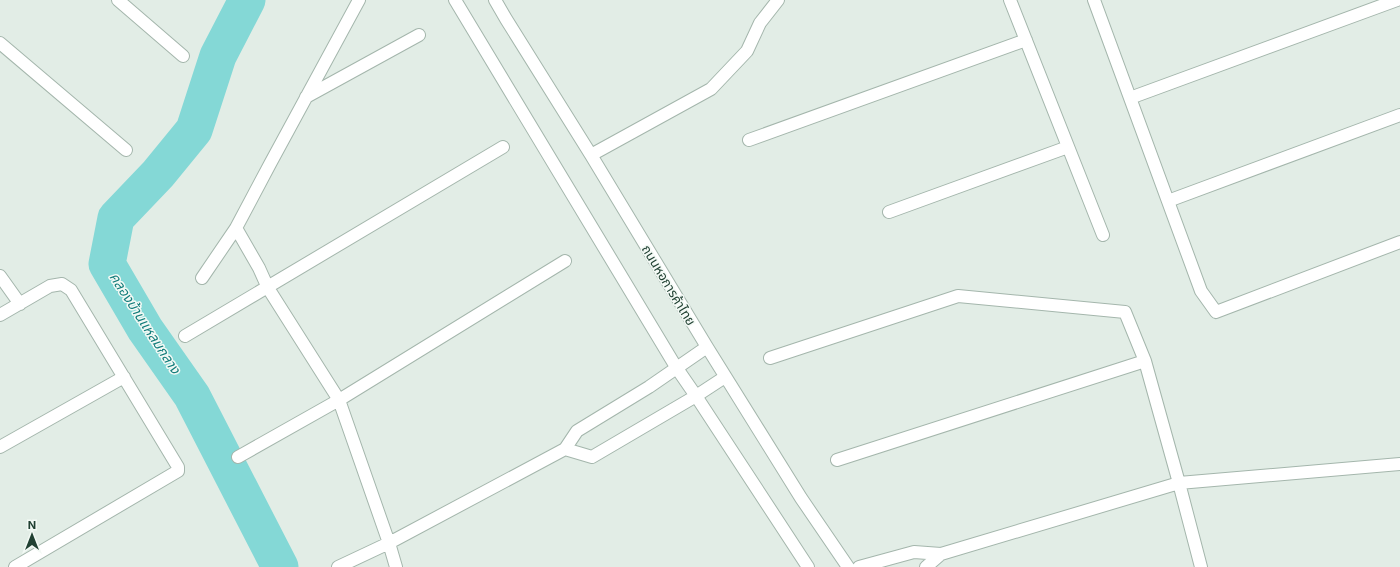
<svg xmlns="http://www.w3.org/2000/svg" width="1400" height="567" font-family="Inter,'Noto Sans Thai',sans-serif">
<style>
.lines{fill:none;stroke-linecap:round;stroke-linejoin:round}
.river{stroke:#84d8d6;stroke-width:37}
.minor-casing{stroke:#a4b6ac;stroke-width:14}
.minor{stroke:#fff;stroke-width:12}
.labels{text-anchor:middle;stroke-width:3;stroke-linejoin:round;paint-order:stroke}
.street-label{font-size:13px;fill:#204032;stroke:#f3f9f5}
.water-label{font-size:14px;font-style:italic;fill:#137d7b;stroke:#f3f9f5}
</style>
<rect width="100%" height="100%" fill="#e2ede6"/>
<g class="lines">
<path class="river" d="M 247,0 L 218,56 L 194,130 L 158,174 L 116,218 L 107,264 L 145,329 L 192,396 L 280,567"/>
<defs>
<path id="minor" d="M 118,0 L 183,56
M 359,0 L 270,164 L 236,228 L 259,268 L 268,288 L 339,400 L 389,543 L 396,567
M 455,0 L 676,367 L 696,396 L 808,567
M 495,0 L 506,19 L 591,155 L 707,347 L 801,498 L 848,567
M 1010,0 L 1103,235
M 1094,0 L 1201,291 L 1216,312 L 1400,242
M 0,43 L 126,150
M 306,97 L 419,35
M 1130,98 L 1397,0
M 749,140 L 1026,40
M 591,155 L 711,89 L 747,51 L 760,23 L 778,0
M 1168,201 L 1400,115
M 889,212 L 1068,147
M 0,276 L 20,304
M 202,278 L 236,228
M 0,315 L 50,286 L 62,284 L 71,290 L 178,467 L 178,471 L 15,567
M 185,336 L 503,147
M 770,358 L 958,296 L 1125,312 L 1145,361 L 1179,483 L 1201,567
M 0,447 L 124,377
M 565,449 L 592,457 L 696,396 L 725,377
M 238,457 L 339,400 L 565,261
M 837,460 L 1145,361
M 338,567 L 389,543 L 565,449 L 577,431 L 649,387 L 707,347
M 859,567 L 914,552 L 941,554 L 1179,483 L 1400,464
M 926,567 L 941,554"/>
</defs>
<use href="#minor" class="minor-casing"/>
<use href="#minor" class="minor"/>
</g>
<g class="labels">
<g class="street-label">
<text transform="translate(669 285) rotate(59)" y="5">ถนนหอการค้าไทย</text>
</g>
<g class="water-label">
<text transform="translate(145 323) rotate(57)" y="5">คลองบ้านแหลมกลาง</text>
</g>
</g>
<g transform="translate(32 535)" stroke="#f3f9f5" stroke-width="3" paint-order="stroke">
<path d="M0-3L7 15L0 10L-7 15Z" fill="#204032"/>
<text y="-6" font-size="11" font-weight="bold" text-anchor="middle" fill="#204032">N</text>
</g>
</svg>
